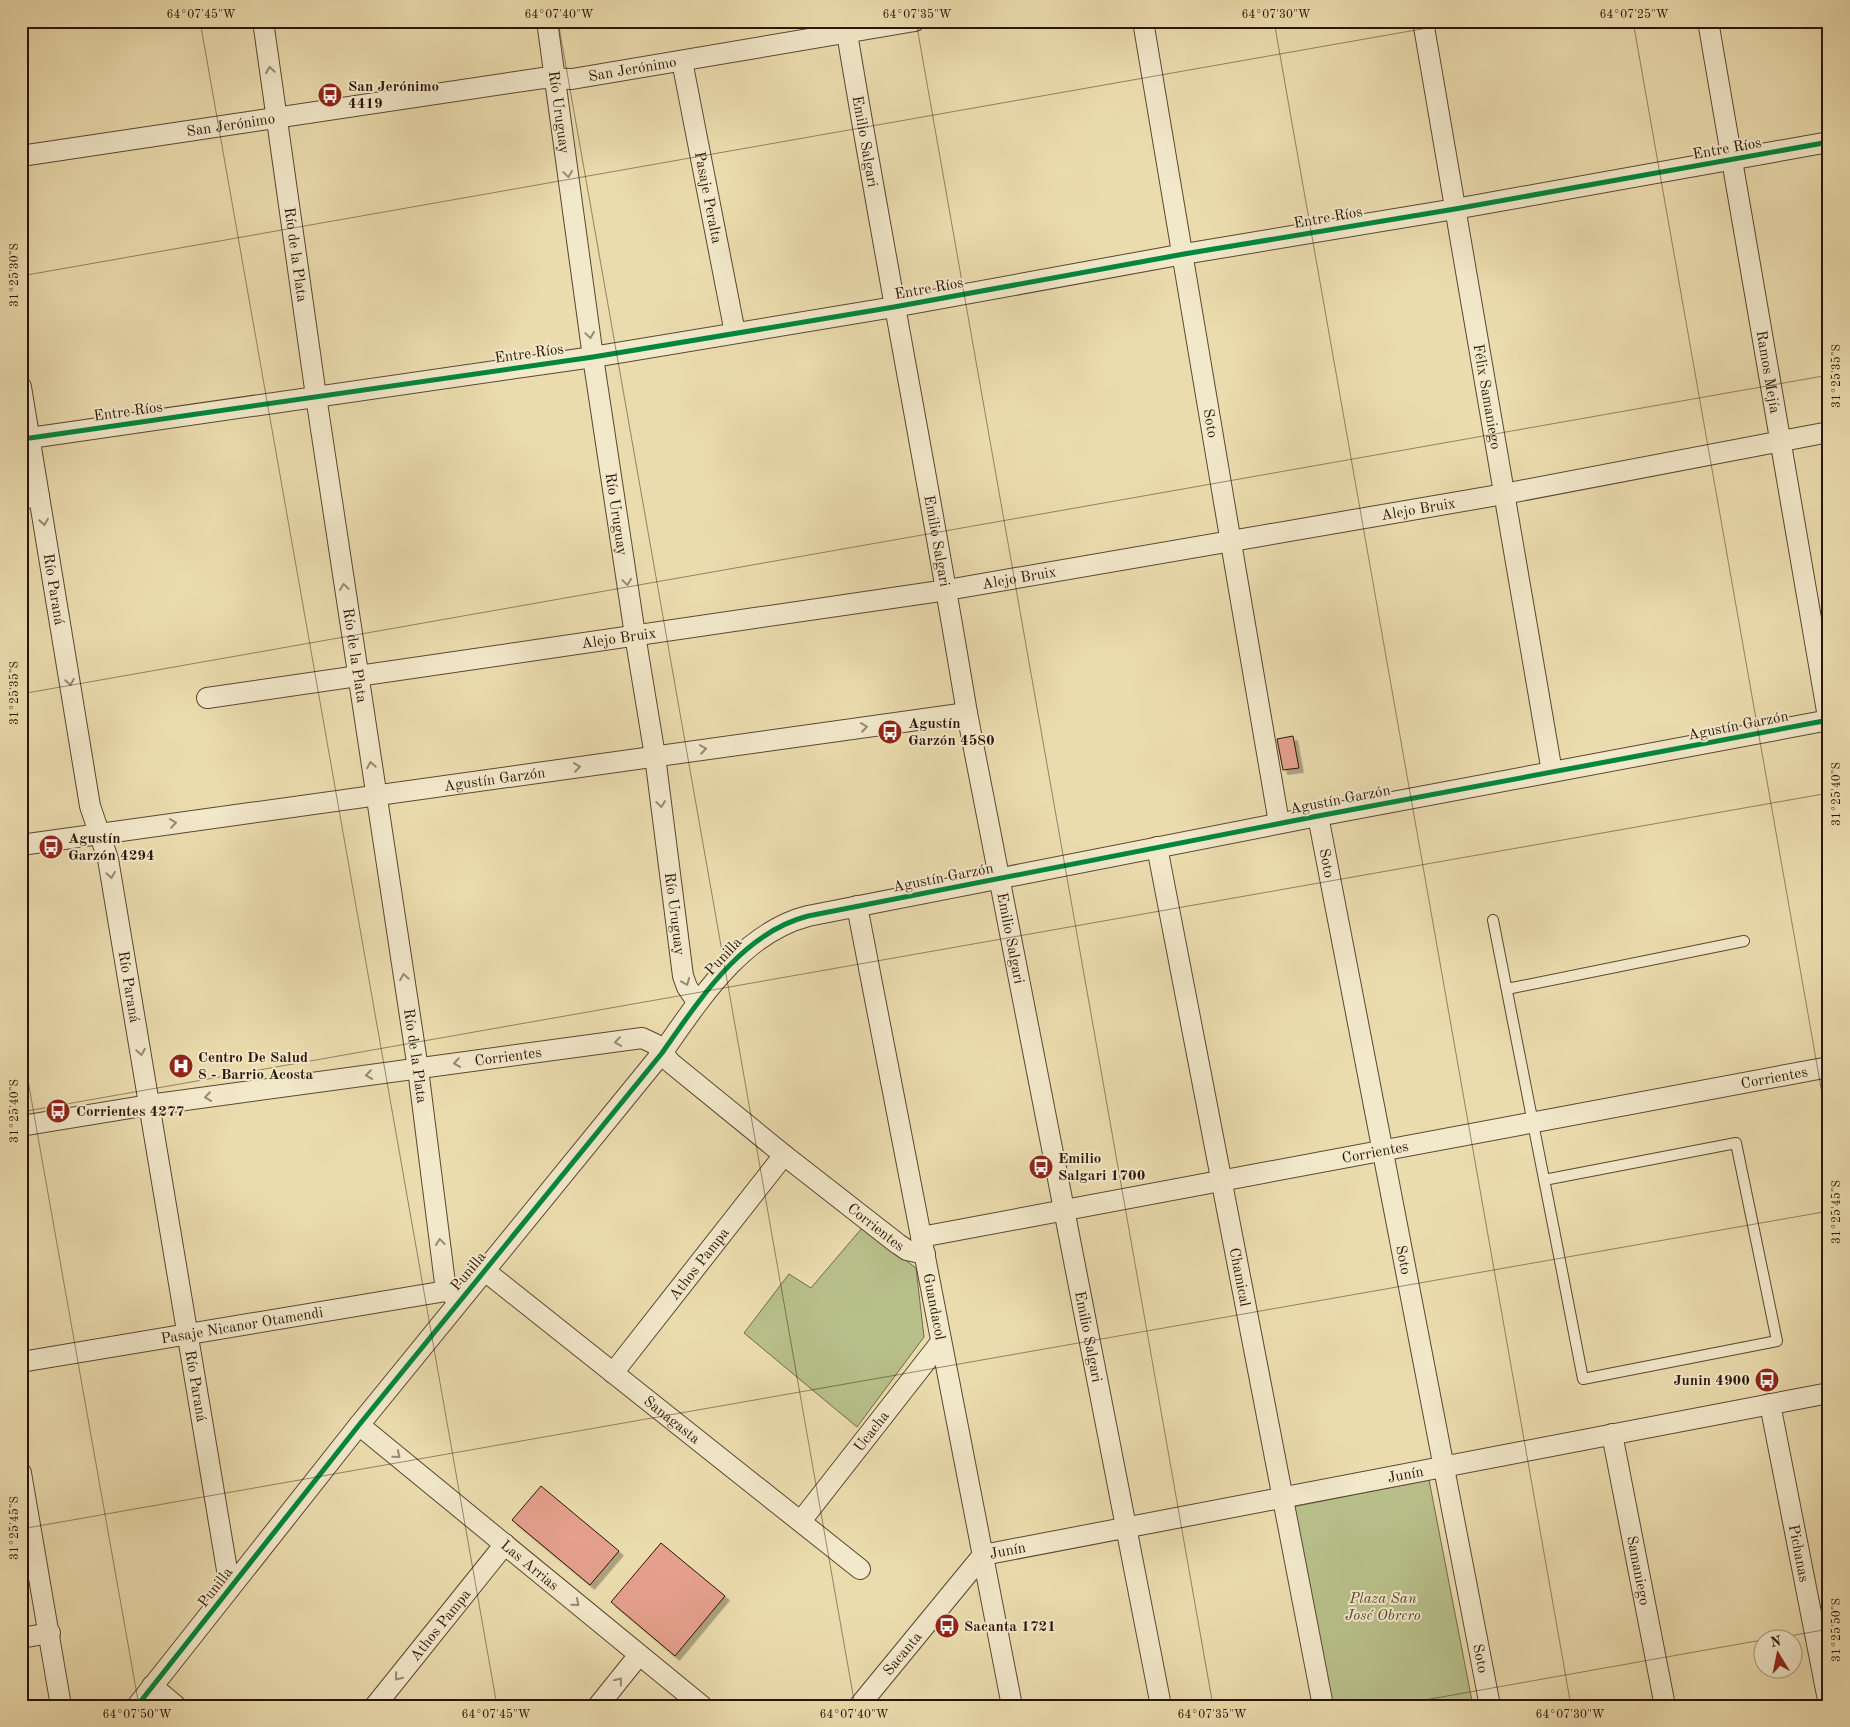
<svg xmlns="http://www.w3.org/2000/svg" width="1850" height="1727" font-family="'Old Standard TT',serif">
<style>
.green{fill:#b8c08a;stroke:#716a4a}
.building{fill:#e5a08d;stroke:#2a1509;filter:url(#shadow)}
.lines{fill:none;stroke-linecap:round;stroke-linejoin:round}
.service-casing{stroke:#5a4732;stroke-width:12}
.minor-casing{stroke:#5a4732;stroke-width:22}
.service{stroke:#f2e8ca;stroke-width:10}
.minor{stroke:#f2e8ca;stroke-width:20}
.cycleway-casing{stroke:#f2e8ca;stroke-width:8}
.cycleway{stroke:#00873e;stroke-width:5}
.oneway{stroke:#988973}
.ticks{fill:none;stroke:#2a1509;stroke-width:1;stroke-opacity:0.45}
.labels{text-anchor:middle;stroke-width:4;stroke-linejoin:round;paint-order:stroke}
.street-label{font-size:15px;fill:#2a1509;stroke:#f2e8ca}
.poi-label{font-size:15px;font-weight:bold;fill:#2a1509;stroke:#f2e8ca;text-anchor:start}
.park-label{font-size:15px;font-style:italic;fill:#554830;stroke:#f2e8ca}
.neatline{fill:none;stroke:#2a1509;stroke-width:2}
.ticks-label{font-size:12px;text-anchor:middle;fill:#2a1509}
</style>
<defs>
<filter id="shadow"><feDropShadow dx="4.5" dy="4.5" stdDeviation="0" flood-color="#0004"/></filter>
</defs>
<rect width="100%" height="100%" fill="#ebdcae"/>
<filter id="stains"><feTurbulence type="fractalNoise" baseFrequency=".004" numOctaves="4"/><feColorMatrix values="0 0 0 0 .2 0 0 0 0 .09 0 0 0 0 .02 0 0 0 .5 -.17"/></filter>
<radialGradient id="worn" r=".72"><stop offset=".6" stop-color="#630" stop-opacity="0"/><stop offset="1" stop-color="#630" stop-opacity=".3"/></radialGradient>
<path class="green" d="M 862,1228 L 916,1268 L 924,1337 L 857,1427 L 744,1333 L 789,1274 L 811,1288 Z
M 1429,1480 L 1473,1706 L 1331,1706 L 1292,1507 Z"/>
<path class="building" d="M 1293,736 L 1299,768 L 1283,770 L 1277,739 Z
M 541,1486 L 619,1551 L 590,1585 L 512,1520 Z
M 661,1543 L 725,1596 L 675,1656 L 611,1602 Z"/>
<g class="lines">
<defs>
<path id="service" d="M 1493,920 C 1524,1073 1553,1226 1583,1379 L 1777,1341 L 1736,1143 L 1544,1180
M 1507,989 L 1744,941"/>
<g id="minor">
<path id="s1" d="M 263,21 L 316,396 L 418,1069 L 446,1291"/>
<path id="s2" d="M 547,21 L 593,357 L 635,635 L 655,756 L 683,976 L 687,987 L 697,1002"/>
<path id="s3" d="M 845,21 C 883,252 929,482 967,713 L 1161,1706"/>
<path id="s4" d="M 1143,21 C 1189,288 1232,556 1279,823"/>
<path id="s5" d="M 1423,21 L 1552,772"/>
<path id="s6" d="M 1708,21 L 1829,723"/>
<path id="s7" d="M 682,61 L 735,333"/>
<path id="s8" d="M 21,156 L 543,78 L 572,79 L 915,21"/>
<path id="s9" d="M 21,387 L 90,806 L 108,859 L 230,1588"/>
<path d="M 30,438 L 593,357 L 894,307 L 1184,254 L 1455,209 L 1829,142"/>
<path d="M 21,499 L 39,496"/>
<path id="s10" d="M 207,698 L 947,590 L 1504,494 L 1829,432"/>
<path id="s11" d="M 1318,816 L 1490,1706"/>
<path id="s12" d="M 21,845 L 967,713"/>
<path id="s13" d="M 1157,847 L 1323,1706"/>
<path id="s14" d="M 857,906 L 1012,1706"/>
<path id="s15" d="M 21,1126 L 149,1105 L 642,1038 L 655,1044 L 671,1063 L 784,1155 L 898,1244 L 907,1250 L 925,1254"/>
<path id="s16" d="M 921,1237 L 1829,1067"/>
<path id="s17" d="M 485,1271 L 860,1569"/>
<path id="s18" d="M 21,1362 L 446,1291 L 456,1297"/>
<path id="s19" d="M 613,1373 L 784,1155"/>
<path id="s20" d="M 1770,1404 L 1829,1705"/>
<path id="s21" d="M 359,1425 L 702,1706"/>
<path id="s22" d="M 1612,1434 L 1665,1706"/>
<path d="M 21,1473 L 61,1706"/>
<path id="s23" d="M 801,1521 L 941,1342"/>
<path id="s24" d="M 983,1555 L 1829,1393"/>
<path d="M 21,1638 L 50,1633"/>
<path d="M 152,1686 L 176,1706"/>
<path d="M 137,1706 L 359,1425 L 662,1053 C 700,999 742,933 808,916 L 1318,816 L 1829,720"/>
<path id="s25" d="M 375,1706 L 505,1544"/>
<path d="M 598,1706 L 639,1655"/>
<path id="s26" d="M 859,1706 L 983,1555"/>
</g>
</defs>
<use href="#service" class="service-casing"/>
<use href="#minor" class="minor-casing"/>
<use href="#service" class="service"/>
<use href="#minor" class="minor"/>
<defs>
<path id="cycleway" d="M 30,438 L 593,357 L 894,307 L 1184,254 L 1455,209 L 1829,142
M 137,1706 L 359,1425 L 662,1053 C 700,999 742,933 808,916 L 1318,816 L 1829,720"/>
</defs>
<use href="#cycleway" class="cycleway-casing"/>
<use href="#cycleway" class="cycleway"/>
</g>
<defs><path id="oneway-chevron" d="M-2-3.5L2.5 0L-2 3.5" fill="none" stroke-width="1.6" stroke-linecap="round" stroke-linejoin="round" transform="scale(1.25)"/></defs>
<g class="oneway">
<use href="#oneway-chevron" transform="translate(270 70) rotate(-99)"/>
<use href="#oneway-chevron" transform="translate(568 174) rotate(82)"/>
<use href="#oneway-chevron" transform="translate(590 335) rotate(82)"/>
<use href="#oneway-chevron" transform="translate(44 522) rotate(81)"/>
<use href="#oneway-chevron" transform="translate(627 582) rotate(82)"/>
<use href="#oneway-chevron" transform="translate(344 587) rotate(-98)"/>
<use href="#oneway-chevron" transform="translate(70 682) rotate(81)"/>
<use href="#oneway-chevron" transform="translate(864 727) rotate(-8)"/>
<use href="#oneway-chevron" transform="translate(703 749) rotate(-8)"/>
<use href="#oneway-chevron" transform="translate(371 765) rotate(-99)"/>
<use href="#oneway-chevron" transform="translate(577 767) rotate(-8)"/>
<use href="#oneway-chevron" transform="translate(661 804) rotate(83)"/>
<use href="#oneway-chevron" transform="translate(173 823) rotate(-8)"/>
<use href="#oneway-chevron" transform="translate(111 875) rotate(81)"/>
<use href="#oneway-chevron" transform="translate(404 977) rotate(-99)"/>
<use href="#oneway-chevron" transform="translate(686 982) rotate(68)"/>
<use href="#oneway-chevron" transform="translate(618 1042) rotate(172)"/>
<use href="#oneway-chevron" transform="translate(141 1052) rotate(81)"/>
<use href="#oneway-chevron" transform="translate(457 1063) rotate(172)"/>
<use href="#oneway-chevron" transform="translate(369 1075) rotate(172)"/>
<use href="#oneway-chevron" transform="translate(208 1097) rotate(172)"/>
<use href="#oneway-chevron" transform="translate(440 1242) rotate(-97)"/>
<use href="#oneway-chevron" transform="translate(397 1455) rotate(39)"/>
<use href="#oneway-chevron" transform="translate(576 1603) rotate(40)"/>
<use href="#oneway-chevron" transform="translate(398 1677) rotate(129)"/>
<use href="#oneway-chevron" transform="translate(619 1681) rotate(-51)"/>
</g>
<path class="ticks" d="M 200,21 L 497,1706M 558,21 L 855,1706M 916,21 L 1213,1706M 1274,21 L 1571,1706M 1633,21 L 1829,1133M 21,276 L 1467,21M 21,694 L 1829,375M 21,1041 L 139,1706M 21,1112 L 1829,793M 21,1529 L 1829,1211M 1767,1640 L 1829,1629M 1391,1706 L 1762,1640"/>
<defs>
<symbol id="bus-disc" viewBox="-11 -11 22 22"><circle r="9.5" fill="#8f2418" stroke="#f2e8ca"/><path d="M-5-6H5V4H4V6H2V4H-2V6H-4V4H-5ZM-3.5-4V0h7V-4ZM-3.5 1.2v1.5H-2V1.2ZM2 1.2v1.5H3.5V1.2Z" fill="#fff"/></symbol>
<symbol id="hospital-disc" viewBox="-11 -11 22 22"><circle r="9.5" fill="#8f2418" stroke="#f2e8ca"/><path d="M-5-5h3v3.5h4V-5h3V5h-3V1.5h-4V5h-3Z" fill="#fff"/></symbol>
</defs>
<g fill-rule="evenodd">
<use href="#bus-disc" x="316" y="81" width="28" height="28"/>
<use href="#bus-disc" x="876" y="718" width="28" height="28"/>
<use href="#bus-disc" x="37" y="833" width="28" height="28"/>
<use href="#hospital-disc" x="167" y="1052" width="28" height="28"/>
<use href="#bus-disc" x="44" y="1097" width="28" height="28"/>
<use href="#bus-disc" x="1027" y="1153" width="28" height="28"/>
<use href="#bus-disc" x="1753" y="1366" width="28" height="28"/>
<use href="#bus-disc" x="933" y="1612" width="28" height="28"/>
</g>
<g class="labels">
<g class="street-label">
<text dy="5" stroke="none"><textPath href="#s8" startOffset="618">San Jerónimo</textPath></text>
<text dy="5" stroke="none"><textPath href="#s2" startOffset="92">Río Uruguay</textPath></text>
<text dy="5" stroke="none"><textPath href="#s8" startOffset="212">San Jerónimo</textPath></text>
<text dy="5" stroke="none"><textPath href="#s3" startOffset="122">Emilio Salgari</textPath></text>
<text transform="translate(1727 148) rotate(-10)" y="5">Entre Ríos</text>
<text dy="5" stroke="none"><textPath href="#s7" startOffset="139">Pasaje Peralta</textPath></text>
<text transform="translate(1328 217) rotate(-10)" y="5">Entre Ríos</text>
<text dy="5" stroke="none"><textPath href="#s1" startOffset="236">Río de la Plata</textPath></text>
<text transform="translate(929 288) rotate(-10)" y="5">Entre Ríos</text>
<text transform="translate(529 353) rotate(-8)" y="5">Entre Ríos</text>
<text dy="5" stroke="none"><textPath href="#s6" startOffset="356">Ramos Mejía</textPath></text>
<text dy="5" stroke="none"><textPath href="#s5" startOffset="381">Félix Samaniego</textPath></text>
<text transform="translate(128 411) rotate(-8)" y="5">Entre Ríos</text>
<text dy="5" stroke="none"><textPath href="#s4" startOffset="408">Soto</textPath></text>
<text dy="5" stroke="none"><textPath href="#s10" startOffset="1226">Alejo Bruix</textPath></text>
<text dy="5" stroke="none"><textPath href="#s2" startOffset="498">Río Uruguay</textPath></text>
<text dy="5" stroke="none"><textPath href="#s3" startOffset="528">Emilio Salgari</textPath></text>
<text dy="5" stroke="none"><textPath href="#s10" startOffset="821">Alejo Bruix</textPath></text>
<text dy="5" stroke="none"><textPath href="#s9" startOffset="205">Río Paraná</textPath></text>
<text dy="5" stroke="none"><textPath href="#s10" startOffset="416">Alejo Bruix</textPath></text>
<text dy="5" stroke="none"><textPath href="#s1" startOffset="641">Río de la Plata</textPath></text>
<text transform="translate(1738 725) rotate(-11)" y="5">Agustín Garzón</text>
<text dy="5" stroke="none"><textPath href="#s12" startOffset="478">Agustín Garzón</textPath></text>
<text transform="translate(1340 799) rotate(-11)" y="5">Agustín Garzón</text>
<text dy="5" stroke="none"><textPath href="#s11" startOffset="48">Soto</textPath></text>
<text transform="translate(943 877) rotate(-11)" y="5">Agustín Garzón</text>
<text dy="5" stroke="none"><textPath href="#s2" startOffset="902">Río Uruguay</textPath></text>
<text dy="5" stroke="none"><textPath href="#s3" startOffset="932">Emilio Salgari</textPath></text>
<text transform="translate(723 956) rotate(-47)" y="5">Punilla</text>
<text dy="5" stroke="none"><textPath href="#s9" startOffset="610">Río Paraná</textPath></text>
<text dy="5" stroke="none"><textPath href="#s1" startOffset="1046">Río de la Plata</textPath></text>
<text dy="5" stroke="none"><textPath href="#s15" startOffset="492">Corrientes</textPath></text>
<text dy="5" stroke="none"><textPath href="#s16" startOffset="868">Corrientes</textPath></text>
<text dy="5" stroke="none"><textPath href="#s16" startOffset="462">Corrientes</textPath></text>
<text dy="5" stroke="none"><textPath href="#s15" startOffset="929">Corrientes</textPath></text>
<text dy="5" stroke="none"><textPath href="#s11" startOffset="452">Soto</textPath></text>
<text dy="5" stroke="none"><textPath href="#s19" startOffset="139">Athos Pampa</textPath></text>
<text transform="translate(468 1271) rotate(-50)" y="5">Punilla</text>
<text dy="5" stroke="none"><textPath href="#s13" startOffset="438">Chamical</textPath></text>
<text dy="5" stroke="none"><textPath href="#s14" startOffset="408">Guandacol</textPath></text>
<text dy="5" stroke="none"><textPath href="#s18" startOffset="224">Pasaje Nicanor Otamendi</textPath></text>
<text dy="5" stroke="none"><textPath href="#s3" startOffset="1338">Emilio Salgari</textPath></text>
<text dy="5" stroke="none"><textPath href="#s9" startOffset="1015">Río Paraná</textPath></text>
<text dy="5" stroke="none"><textPath href="#s17" startOffset="239">Sanagasta</textPath></text>
<text dy="5" stroke="none"><textPath href="#s23" startOffset="114">Ucacha</textPath></text>
<text dy="5" stroke="none"><textPath href="#s24" startOffset="430">Junín</textPath></text>
<text dy="5" stroke="none"><textPath href="#s24" startOffset="25">Junín</textPath></text>
<text dy="5" stroke="none"><textPath href="#s20" startOffset="152">Pichanas</textPath></text>
<text dy="5" stroke="none"><textPath href="#s21" startOffset="221">Las Arrias</textPath></text>
<text dy="5" stroke="none"><textPath href="#s22" startOffset="139">Samaniego</textPath></text>
<text transform="translate(215 1587) rotate(-52)" y="5">Punilla</text>
<text dy="5" stroke="none"><textPath href="#s25" startOffset="104">Athos Pampa</textPath></text>
<text dy="5" stroke="none"><textPath href="#s26" startOffset="68">Sacanta</textPath></text>
<text dy="5" stroke="none"><textPath href="#s11" startOffset="858">Soto</textPath></text>
</g>
<g class="poi-label">
<text x="348" y="91">San Jerónimo<tspan x="348" dy="17">4419</tspan></text>
<text x="908" y="728">Agustín<tspan x="908" dy="17">Garzón 4580</tspan></text>
<text x="68" y="843">Agustín<tspan x="68" dy="17">Garzón 4294</tspan></text>
<text x="198" y="1062">Centro De Salud<tspan x="198" dy="17">8 - Barrio Acosta</tspan></text>
<text x="76" y="1116">Corrientes 4277</text>
<text x="1058" y="1163">Emilio<tspan x="1058" dy="17">Salgari 1700</tspan></text>
<text x="1750" y="1385" text-anchor="end">Junin 4900</text>
<text x="964" y="1631">Sacanta 1721</text>
</g>
<g class="park-label">
<text x="1383" y="1603">Plaza San<tspan x="1383" dy="17">José Obrero</tspan></text>
</g>
</g>
<rect width="1850" height="1727" fill="none" stroke="#ebdcae" stroke-width="55"/>
<g transform="translate(1778 1654) rotate(350)"><circle r="24" fill="#f2e8ca" stroke="#a2947d"/>
<path d="M0-4L9 19L0 12L-9 19Z" fill="#8f2418"/>
<text y="-8" font-size="14" font-weight="bold" text-anchor="middle" fill="#2a1509">N</text>
</g>
<rect x="28" y="28" width="1794" height="1672" class="neatline"/>
<g class="ticks-label">
<text x="201" y="18">64°07'45"W</text>
<text x="559" y="18">64°07'40"W</text>
<text x="917" y="18">64°07'35"W</text>
<text x="1276" y="18">64°07'30"W</text>
<text x="1634" y="18">64°07'25"W</text>
<text transform="translate(14 275) rotate(-90)" y="4">31°25'30"S</text>
<text transform="translate(1836 376) rotate(-90)" y="4">31°25'35"S</text>
<text transform="translate(14 693) rotate(-90)" y="4">31°25'35"S</text>
<text transform="translate(1836 794) rotate(-90)" y="4">31°25'40"S</text>
<text transform="translate(14 1111) rotate(-90)" y="4">31°25'40"S</text>
<text transform="translate(1836 1212) rotate(-90)" y="4">31°25'45"S</text>
<text transform="translate(14 1528) rotate(-90)" y="4">31°25'45"S</text>
<text transform="translate(1836 1630) rotate(-90)" y="4">31°25'50"S</text>
<text x="137" y="1718">64°07'50"W</text>
<text x="496" y="1718">64°07'45"W</text>
<text x="854" y="1718">64°07'40"W</text>
<text x="1212" y="1718">64°07'35"W</text>
<text x="1570" y="1718">64°07'30"W</text>
</g>
<rect width="100%" height="100%" filter="url(#stains)"/>
<rect width="100%" height="100%" fill="url(#worn)"/>
</svg>
